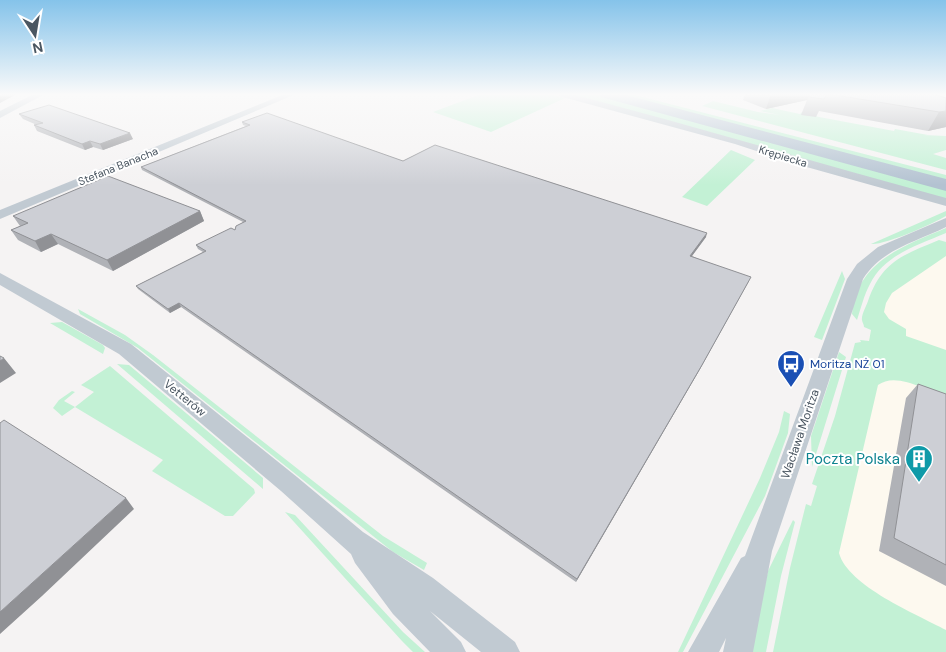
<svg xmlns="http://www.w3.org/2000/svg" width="946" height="652" font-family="'DM Sans',sans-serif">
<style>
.commercial{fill:#fdf9ef}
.green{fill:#c3f1d5}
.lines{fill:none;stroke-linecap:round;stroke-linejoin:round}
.minor{fill:#c1cad2;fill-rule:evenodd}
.primary{fill:#b3c2d1;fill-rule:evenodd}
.wall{fill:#b0b2b7}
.shaded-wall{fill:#909195}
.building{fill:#cdcfd5;stroke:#909195}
.labels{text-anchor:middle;stroke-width:4;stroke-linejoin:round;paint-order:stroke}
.far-street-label{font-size:11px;fill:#4a5661;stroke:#fff}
.transit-label{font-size:12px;fill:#164399;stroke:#fff;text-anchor:start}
.street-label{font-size:12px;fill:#4a5661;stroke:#fff}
.near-culture-label{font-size:15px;fill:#0d838f;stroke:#fff;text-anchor:end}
</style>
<rect width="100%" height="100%" fill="#f5f3f3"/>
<path class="commercial" d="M 946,245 L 946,652 L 791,652 L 882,287 Z"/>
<path class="green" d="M 481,94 L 550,94 L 565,98 L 491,132 L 433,112 Z
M 566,94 L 600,94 L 946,190 L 946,200 Z
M 612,94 L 631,94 L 946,175 L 946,183 Z
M 713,101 L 758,112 L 780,115 L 760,111 L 772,108 L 800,114 L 802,112 L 819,117 L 894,131 L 895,129 L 928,135 L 923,135 L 946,136 L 946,150 L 933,154 L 946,158 L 946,170 L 702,106 Z
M 731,150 L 755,160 L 707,206 L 682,197 Z
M 946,211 L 946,216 C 932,224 886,245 871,244 Z
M 946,228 L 946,233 C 918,245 884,255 870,284 C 864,295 861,308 857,320 L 852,314 C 857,261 904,246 946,228 Z
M 939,240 L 946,242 L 946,256 L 892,293 L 886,303 L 884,312 L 889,319 L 906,329 L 906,336 L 946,350 L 946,398 C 928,391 896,371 878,385 L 839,553 C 848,586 916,614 946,630 L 946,652 L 773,652 L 790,568 L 806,504 L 811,506 L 817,486 L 812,484 L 835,416 L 855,343 L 861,342 L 860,340 L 869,341 L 871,330 L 864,327 C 864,324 862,322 862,320 C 861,315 867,305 868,301 C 882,261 903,255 939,240 Z
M 842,271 L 845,279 L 822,340 L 814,337 Z
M 78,309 L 125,335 L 153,355 L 383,536 L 427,563 L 424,570 L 393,552 L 138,348 L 80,314 Z
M 62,322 L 103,345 L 105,348 L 103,354 L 50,323 Z
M 839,352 L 846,357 L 812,467 L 811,436 Z
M 117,364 L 129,365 L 263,478 L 263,489 Z
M 110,366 L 254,489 L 255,493 L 233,516 L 225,516 L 152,471 L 163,460 L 75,407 L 62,416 L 53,408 L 59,400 L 72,391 L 75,392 L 64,401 L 75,407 L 94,392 L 81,385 Z
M 784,411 L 790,414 L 788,433 L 765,496 L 683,652 L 678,652 L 760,478 L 779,432 Z
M 285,512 L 295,515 L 403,632 L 425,652 L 413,652 L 402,641 Z
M 793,520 L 795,522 L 781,576 L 766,652 L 750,652 L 768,571 Z"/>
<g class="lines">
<path class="minor" d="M 34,94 L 45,94 L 0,118 L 0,111 Z
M 285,94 L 296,94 L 0,219 L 0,210 Z
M 558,94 L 572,94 C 697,127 821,164 946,198 L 946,206 L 803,166 L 735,144 L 559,96 Z
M 946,218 L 946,227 C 916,242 882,249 863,279 L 772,551 L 753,652 L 723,652 L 726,638 L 719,652 L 688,652 L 741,558 L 745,556 L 847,279 L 857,264 L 878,247 Z
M 0,273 L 131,344 L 297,477 L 363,532 L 433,578 L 515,642 L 520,652 L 481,652 L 430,611 L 461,642 L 466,652 L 430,652 L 393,614 L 355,563 L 351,554 L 281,491 L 119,354 L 0,285 Z"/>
<path class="primary" d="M 599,94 L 622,94 L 946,179 L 946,191 L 601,97 Z"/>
</g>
<path class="wall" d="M 745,94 L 934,94 L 946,127 L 928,131 L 819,111 L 816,117 L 801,115 L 807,100 L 766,109 L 743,100 Z
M 19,114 L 133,139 L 103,150 L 93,147 L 85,150 L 37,131 L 34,125 L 37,125 L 23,119 Z
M 242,122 L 403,161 L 706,237 L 692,256 L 749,281 L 700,369 L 576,582 L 181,307 L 170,313 L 138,289 L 136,286 L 203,252 L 198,249 L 196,245 L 235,230 L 243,222 L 142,170 L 141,167 L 246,126 L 243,125 Z
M 200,211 L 204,221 L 113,271 L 58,244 L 41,252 L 18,240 L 11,230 L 20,226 L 13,216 Z
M 918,384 L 946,394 L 946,586 L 879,551 L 906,398 Z"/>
<path class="shaded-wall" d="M 6,94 L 17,94 L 0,103 L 0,97 Z
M 771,94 L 812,94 L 809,97 L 807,100 L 766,109 Z
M 946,111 L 946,127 L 928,131 L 939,112 Z
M 130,133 L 133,139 L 103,150 L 100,144 Z
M 90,141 L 93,147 L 85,150 L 82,144 Z
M 200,211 L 204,221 L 113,271 L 107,260 Z
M 707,233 L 706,237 L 689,260 L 690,256 Z
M 51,234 L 58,244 L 41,252 L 35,241 Z
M 751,277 L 700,369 L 576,582 L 577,579 Z
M 179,303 L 181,307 L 170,313 L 168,309 Z
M 4,358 L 16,373 L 0,383 L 0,361 Z
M 126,498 L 134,509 L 42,596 L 0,634 L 0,612 Z"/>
<path class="building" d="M 0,94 L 6,94 L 0,97 Z
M 810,94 L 827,94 L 824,99 L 809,97 Z
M 829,94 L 934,94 L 946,98 L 946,111 L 939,112 Z
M 49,105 L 130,133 L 100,144 L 90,141 L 82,144 L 34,125 L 43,123 L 19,114 Z
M 267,113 L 403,161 L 435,145 L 707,233 L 690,256 L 751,277 L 702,365 L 577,579 L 179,303 L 168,309 L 136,286 L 206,251 L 196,245 L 231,228 L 235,230 L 236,226 L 246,221 L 141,167 L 250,125 L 242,122 Z
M 108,176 L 200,211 L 107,260 L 51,234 L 35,241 L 11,230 L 28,223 L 13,216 Z
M 0,356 L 4,358 L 0,361 Z
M 918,384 L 946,394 L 946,565 L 894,538 Z
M 4,420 L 126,498 L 0,612 L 0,423 Z"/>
<linearGradient id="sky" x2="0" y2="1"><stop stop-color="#85c3ea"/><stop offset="0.51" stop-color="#fafafa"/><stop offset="1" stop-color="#fafafa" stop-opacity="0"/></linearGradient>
<rect width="946" height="185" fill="url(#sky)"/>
<defs>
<symbol id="bus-pin" viewBox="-11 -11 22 30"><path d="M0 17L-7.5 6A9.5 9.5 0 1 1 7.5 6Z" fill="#1a4fb4" stroke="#fff"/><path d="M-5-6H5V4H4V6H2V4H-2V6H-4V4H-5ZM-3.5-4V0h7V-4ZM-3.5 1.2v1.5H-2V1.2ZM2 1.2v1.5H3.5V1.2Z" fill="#fff"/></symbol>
<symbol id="building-pin" viewBox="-11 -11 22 30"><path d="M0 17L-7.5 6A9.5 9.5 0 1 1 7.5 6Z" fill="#0f9aa8" stroke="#fff"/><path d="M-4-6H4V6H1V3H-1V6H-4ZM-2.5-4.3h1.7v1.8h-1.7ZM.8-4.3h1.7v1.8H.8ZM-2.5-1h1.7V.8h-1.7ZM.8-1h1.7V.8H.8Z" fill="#fff"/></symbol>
</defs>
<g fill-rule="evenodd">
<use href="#bus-pin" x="775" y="348" width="32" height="43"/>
<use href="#building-pin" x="903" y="443" width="32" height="43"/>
</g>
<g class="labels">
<g class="far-street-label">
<text transform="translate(783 156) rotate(17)" y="4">Krępiecka</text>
<text transform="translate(118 166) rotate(-22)" y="4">Stefana Banacha</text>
</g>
<g class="transit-label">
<text x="810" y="368">Moritza NŻ 01</text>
</g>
<g class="street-label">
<text transform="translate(185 398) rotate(39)" y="4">Vetterów</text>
<text transform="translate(800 434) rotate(-71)" y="4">Wacława Moritza</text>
</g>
<g class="near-culture-label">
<text x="900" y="464">Poczta Polska</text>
</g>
</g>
<g transform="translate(35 35) rotate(168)" stroke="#ffffff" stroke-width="4" paint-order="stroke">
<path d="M0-4L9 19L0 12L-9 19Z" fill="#4a5661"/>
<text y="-8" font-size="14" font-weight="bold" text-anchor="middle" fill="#4a5661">N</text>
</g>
</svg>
